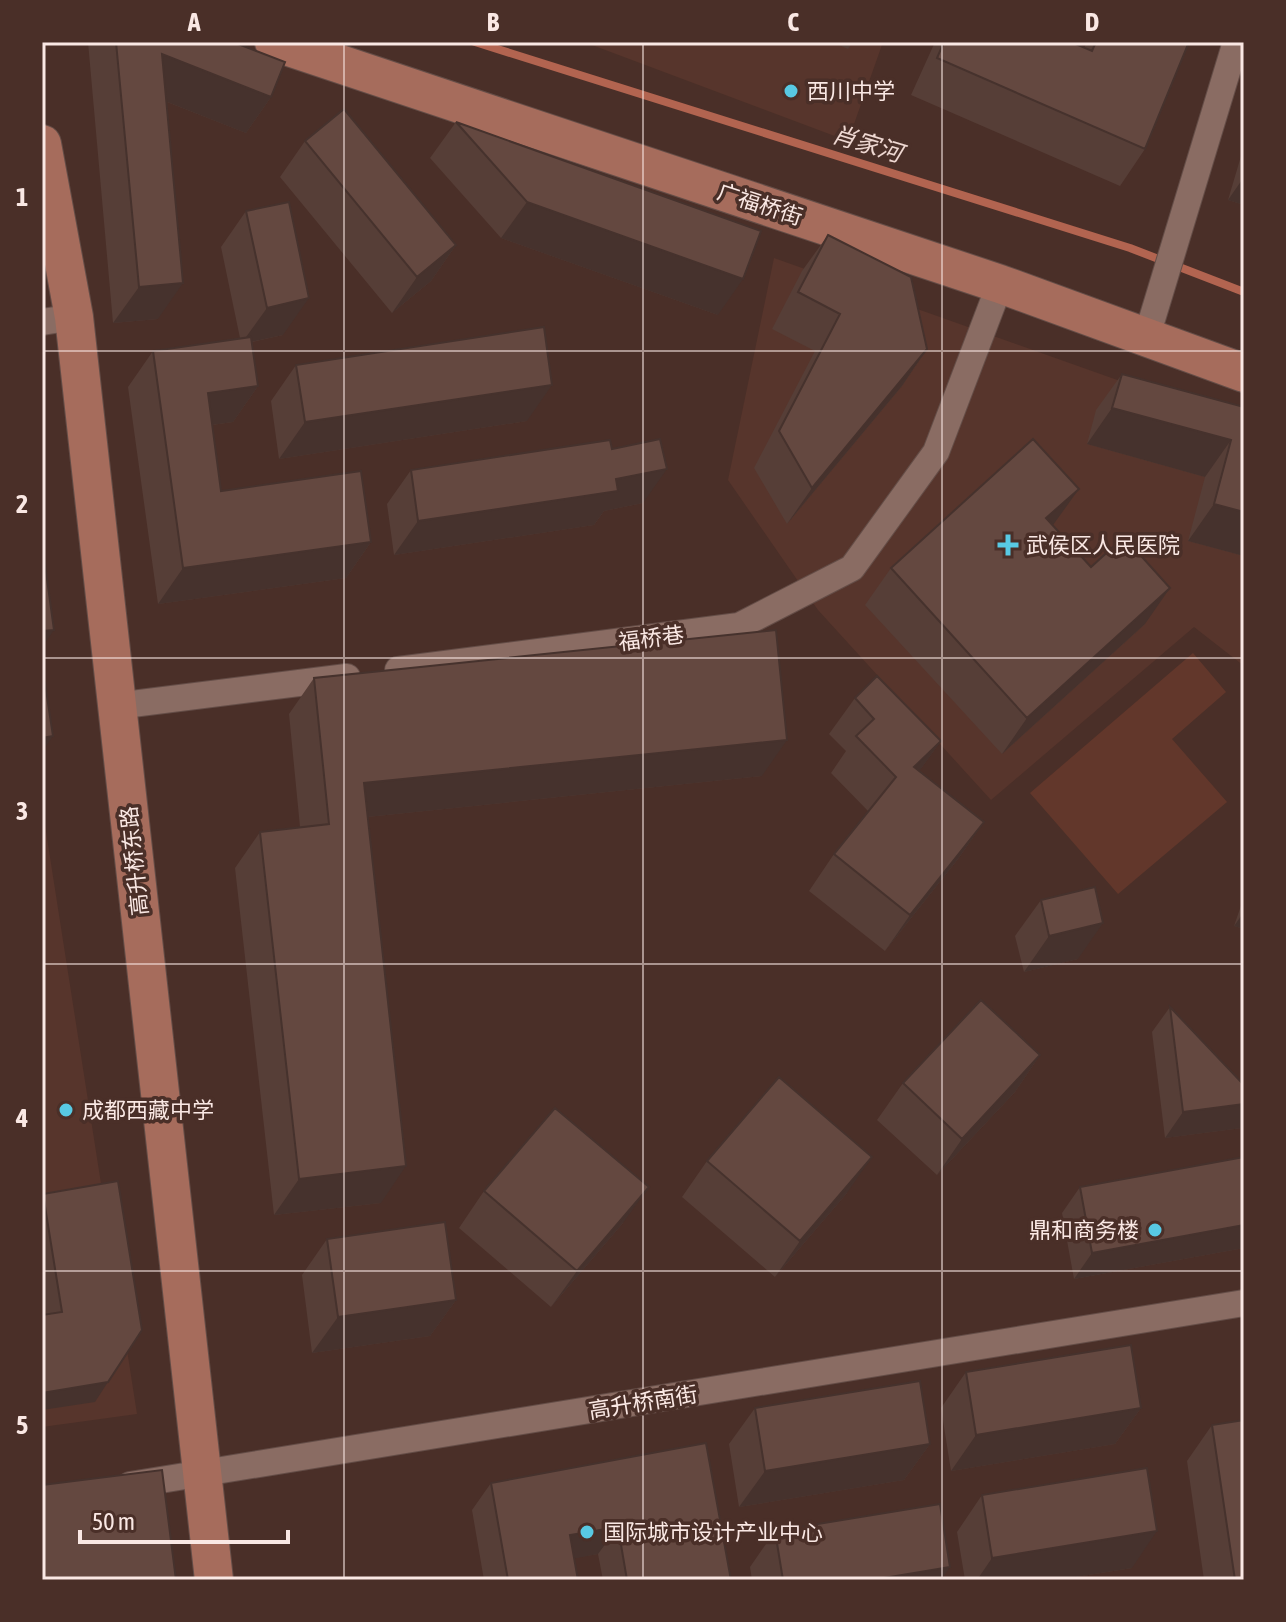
<svg xmlns="http://www.w3.org/2000/svg" width="1286" height="1622" font-family="'Asap Condensed','Noto Sans SC',sans-serif">
<style>
.built{fill:#57352c}
.green{fill:#62372b}
.lines{fill:none;stroke-linecap:round;stroke-linejoin:round}
.stream{stroke:#b26450;stroke-width:8}
.street-casing{stroke:#644d47;stroke-width:28}
.secondary-casing{stroke:#644d47;stroke-width:40}
.street{stroke:#8a6c63;stroke-width:26}
.secondary{stroke:#a66c5c;stroke-width:38}
.wall{fill:#563e37}
.shaded-wall{fill:#46322d}
.building{fill:#644840;stroke:#46322d;stroke-width:2}
.grid{fill:none;stroke:#fae8e4;stroke-width:2;stroke-opacity:0.55}
.poi-dot{fill:#58c9e3;stroke:#4a2f28;stroke-width:3}
.labels{text-anchor:middle;stroke-width:7;stroke-linejoin:round;paint-order:stroke}
.poi-label{font-size:22px;fill:#fae8e4;stroke:#4a2f28;text-anchor:start}
.street-label{font-size:22px;fill:#fae8e4;stroke:#4a2f28}
.water-label{font-size:24px;font-style:italic;fill:#efd8d2;stroke:#4a2f28}
.neatline{fill:none;stroke:#fae8e4;stroke-width:3}
.grid-label{font-size:26px;text-anchor:middle;font-weight:bold;fill:#fae8e4}
</style>
<rect width="100%" height="100%" fill="#4a2f28"/>
<path class="built" d="M 584,42 L 883,42 L 848,141 Z
M 774,258 L 1244,425 L 1244,666 L 1194,627 L 991,800 L 818,610 L 728,480 Z
M 42,806 L 137,1414 L 42,1427 Z"/>
<path class="green" d="M 1193,653 L 1226,692 L 1172,739 L 1227,802 L 1118,894 L 1030,793 Z"/>
<g class="lines">
<path class="stream" d="M 475,42 L 1130,248 L 1244,292"/>
<defs>
<path id="street" d="M 42,322 L 74,317
M 1146,339 L 1236,42
M 398,670 L 739,626 L 852,568 L 936,452 L 1000,284
M 116,706 L 347,677
M 130,1485 L 1244,1303"/>
<path id="secondary" d="M 274,42 L 1000,284 L 1244,373
M 42,144 L 74,317 L 214,1580"/>
</defs>
<use href="#street" class="street-casing"/>
<use href="#secondary" class="secondary-casing"/>
<use href="#street" class="street"/>
<use href="#secondary" class="secondary"/>
</g>
<path class="wall" d="M 88,42 L 233,42 L 271,97 L 246,133 L 167,102 L 158,319 L 113,323 Z
M 832,42 L 853,42 L 848,49 Z
M 935,42 L 1071,42 L 1084,48 L 1087,42 L 1189,42 L 1145,149 L 1120,186 L 911,95 Z
M 456,122 L 718,315 L 501,238 L 430,158 Z
M 305,141 L 456,245 L 431,281 L 392,313 L 280,177 Z
M 1244,146 L 1244,205 L 1228,200 Z
M 246,211 L 283,335 L 252,342 L 258,386 L 233,422 L 212,425 L 221,491 L 371,542 L 346,578 L 158,604 L 128,387 L 153,351 L 240,338 L 221,247 Z
M 828,235 L 927,349 L 902,386 L 787,524 L 754,468 L 815,351 L 772,329 L 802,271 Z
M 296,365 L 527,421 L 279,459 L 271,401 Z
M 1122,374 L 1244,407 L 1244,556 L 1188,541 L 1205,477 L 1087,444 L 1096,410 Z
M 612,449 L 643,503 L 604,511 L 594,525 L 394,555 L 387,504 L 411,470 Z
M 1053,525 L 1145,624 L 1002,754 L 865,605 L 891,568 Z
M 314,678 L 762,776 L 367,817 L 381,1203 L 274,1215 L 235,868 L 260,832 L 300,827 L 289,714 Z
M 855,698 L 941,741 L 919,771 L 984,822 L 958,859 L 885,951 L 809,891 L 834,854 L 868,811 L 831,773 L 846,751 L 829,734 Z
M 1244,897 L 1244,929 L 1234,926 Z
M 1041,900 L 1078,959 L 1024,972 L 1015,936 Z
M 1170,1007 L 1242,1128 L 1165,1138 L 1152,1032 Z
M 1040,1055 L 1015,1092 L 937,1175 L 877,1120 L 903,1083 Z
M 1244,1157 L 1244,1248 L 1074,1279 L 1062,1213 L 1080,1187 Z
M 707,1161 L 847,1193 L 775,1277 L 682,1197 Z
M 484,1191 L 623,1223 L 551,1307 L 459,1228 Z
M 43,1194 L 95,1402 L 46,1315 L 42,1292 L 42,1195 Z
M 327,1239 L 456,1300 L 430,1336 L 312,1353 L 302,1275 Z
M 966,1372 L 1141,1408 L 1115,1444 L 951,1471 L 941,1408 Z
M 755,1408 L 930,1444 L 904,1480 L 739,1507 L 729,1444 Z
M 1212,1425 L 1244,1580 L 1204,1580 L 1187,1461 Z
M 706,1443 L 731,1580 L 603,1580 L 598,1554 L 574,1558 L 578,1580 L 484,1580 L 472,1510 L 491,1483 Z
M 982,1495 L 1132,1568 L 1057,1580 L 965,1580 L 957,1532 Z
M 775,1531 L 941,1580 L 752,1580 L 750,1567 Z"/>
<path class="shaded-wall" d="M 162,54 L 271,97 L 246,133 L 137,90 Z
M 1244,177 L 1244,205 L 1228,200 Z
M 527,202 L 743,279 L 718,315 L 501,238 Z
M 456,245 L 431,281 L 392,313 L 417,277 Z
M 183,283 L 158,319 L 113,323 L 139,287 Z
M 309,298 L 283,335 L 241,344 L 267,308 Z
M 927,349 L 902,386 L 787,524 L 812,488 Z
M 552,385 L 527,421 L 279,459 L 305,422 Z
M 258,386 L 233,422 L 182,429 L 208,393 Z
M 1112,408 L 1231,440 L 1205,477 L 1087,444 Z
M 667,469 L 643,503 L 604,511 L 594,525 L 394,555 L 418,521 Z
M 1079,489 L 1053,525 L 1046,518 Z
M 1214,504 L 1244,512 L 1244,556 L 1188,541 Z
M 371,542 L 346,578 L 158,604 L 183,568 Z
M 1170,588 L 1145,624 L 1002,754 L 1027,718 Z
M 54,630 L 42,647 L 42,631 Z
M 53,736 L 42,752 L 42,738 Z
M 787,740 L 762,776 L 338,820 L 364,783 Z
M 941,741 L 915,777 L 914,767 Z
M 984,822 L 958,859 L 885,951 L 910,915 Z
M 1244,912 L 1244,929 L 1234,926 Z
M 1103,923 L 1078,959 L 1024,972 L 1049,936 Z
M 1040,1055 L 1015,1092 L 937,1175 L 962,1139 Z
M 1244,1104 L 1244,1124 L 1242,1128 L 1165,1138 L 1183,1112 Z
M 872,1157 L 847,1193 L 775,1277 L 800,1241 Z
M 406,1166 L 381,1203 L 274,1215 L 299,1179 Z
M 649,1187 L 623,1223 L 551,1307 L 577,1271 Z
M 1244,1225 L 1244,1248 L 1074,1279 L 1092,1253 Z
M 456,1300 L 430,1336 L 312,1353 L 338,1317 Z
M 108,1382 L 95,1402 L 42,1410 L 42,1393 Z
M 1141,1408 L 1115,1444 L 951,1471 L 976,1435 Z
M 930,1444 L 904,1480 L 739,1507 L 765,1471 Z
M 618,1527 L 598,1554 L 551,1563 L 570,1535 Z
M 1157,1531 L 1132,1568 L 1057,1580 L 977,1580 L 992,1558 Z
M 950,1567 L 941,1580 L 872,1580 Z"/>
<path class="building" d="M 116,42 L 233,42 L 285,62 L 271,97 L 162,54 L 183,283 L 139,287 Z
M 944,42 L 1071,42 L 1092,51 L 1096,42 L 1189,42 L 1145,149 L 937,58 Z
M 344,109 L 456,245 L 417,277 L 305,141 Z
M 456,122 L 761,231 L 743,279 L 527,202 Z
M 289,202 L 309,298 L 267,308 L 246,211 Z
M 828,235 L 911,277 L 927,349 L 812,488 L 779,431 L 840,314 L 798,292 Z
M 544,327 L 552,385 L 305,422 L 296,365 Z
M 251,337 L 258,386 L 208,393 L 221,491 L 361,471 L 371,542 L 183,568 L 153,351 Z
M 1122,374 L 1244,407 L 1244,512 L 1214,504 L 1231,440 L 1112,408 Z
M 660,439 L 667,469 L 616,479 L 618,491 L 418,521 L 411,470 L 610,440 L 612,449 Z
M 1033,439 L 1079,489 L 1046,518 L 1091,567 L 1124,537 L 1170,588 L 1027,718 L 891,568 Z
M 42,542 L 54,630 L 42,631 Z
M 776,630 L 787,740 L 364,783 L 406,1166 L 299,1179 L 260,832 L 329,824 L 314,678 Z
M 877,676 L 941,741 L 914,767 L 984,822 L 910,915 L 834,854 L 896,777 L 856,736 L 874,719 L 855,698 Z
M 45,683 L 53,736 L 42,738 L 42,684 Z
M 1095,887 L 1103,923 L 1049,936 L 1041,900 Z
M 981,1000 L 1040,1055 L 962,1139 L 903,1083 Z
M 1170,1007 L 1244,1085 L 1244,1104 L 1183,1112 Z
M 779,1077 L 872,1157 L 800,1241 L 707,1161 Z
M 555,1108 L 649,1187 L 577,1271 L 484,1191 Z
M 1244,1157 L 1244,1225 L 1092,1253 L 1080,1187 Z
M 118,1181 L 142,1330 L 108,1382 L 42,1393 L 42,1315 L 62,1312 L 43,1194 Z
M 445,1222 L 456,1300 L 338,1317 L 327,1239 Z
M 1131,1345 L 1141,1408 L 976,1435 L 966,1372 Z
M 920,1381 L 930,1444 L 765,1471 L 755,1408 Z
M 1244,1420 L 1244,1580 L 1235,1580 L 1212,1425 Z
M 706,1443 L 731,1580 L 627,1580 L 618,1527 L 570,1535 L 578,1580 L 508,1580 L 491,1483 Z
M 1147,1468 L 1157,1531 L 992,1558 L 982,1495 Z
M 162,1470 L 176,1580 L 42,1580 L 42,1485 Z
M 940,1504 L 950,1567 L 872,1580 L 783,1580 L 775,1531 Z"/>
<path class="grid" d="M 344,42 L 344,1580M 643,42 L 643,1580M 942,42 L 942,1580M 42,351 L 1244,351M 42,658 L 1244,658M 42,964 L 1244,964M 42,1271 L 1244,1271"/>
<g class="poi-dot">
<circle cx="791" cy="91" r="8"/>
<path d="M1004 533h8v8h8v8h-8v8h-8v-8h-8v-8h8z"/>
<circle cx="66" cy="1110" r="8"/>
<circle cx="1155" cy="1230" r="8"/>
<circle cx="587" cy="1532" r="8"/>
</g>
<g class="labels">
<g class="poi-label">
<text x="807" y="99">西川中学</text>
<text x="1026" y="553">武侯区人民医院</text>
<text x="82" y="1118">成都西藏中学</text>
<text x="1139" y="1238" text-anchor="end">鼎和商务楼</text>
<text x="603" y="1540">国际城市设计产业中心</text>
</g>
<g class="street-label">
<text transform="translate(760 204) rotate(18)" y="8">广福桥街</text>
<text transform="translate(651 638) rotate(-7)" y="8">福桥巷</text>
<text transform="translate(134 861) rotate(-96)" y="8">高升桥东路</text>
<text transform="translate(643 1402) rotate(-9)" y="8">高升桥南街</text>
</g>
<g class="water-label">
<text transform="translate(867 144) rotate(17)" y="8">肖家河</text>
</g>
</g>
<rect width="1286" height="1622" fill="none" stroke="#4a2f28" stroke-width="88"/>
<path d="M80 1530v12h208v-12" fill="none" stroke="#fae8e4" stroke-width="4"/>
<text x="92" y="1530" font-size="24" fill="#fae8e4" stroke="#4a2f28" stroke-width="6" paint-order="stroke">50 m</text>
<rect x="44" y="44" width="1198" height="1534" class="neatline"/>
<g class="grid-label">
<text x="194" y="31">A</text>
<text x="493" y="31">B</text>
<text x="793" y="31">C</text>
<text x="1092" y="31">D</text>
<text x="22" y="206">1</text>
<text x="22" y="513">2</text>
<text x="22" y="820">3</text>
<text x="22" y="1127">4</text>
<text x="22" y="1434">5</text>
</g>
</svg>
